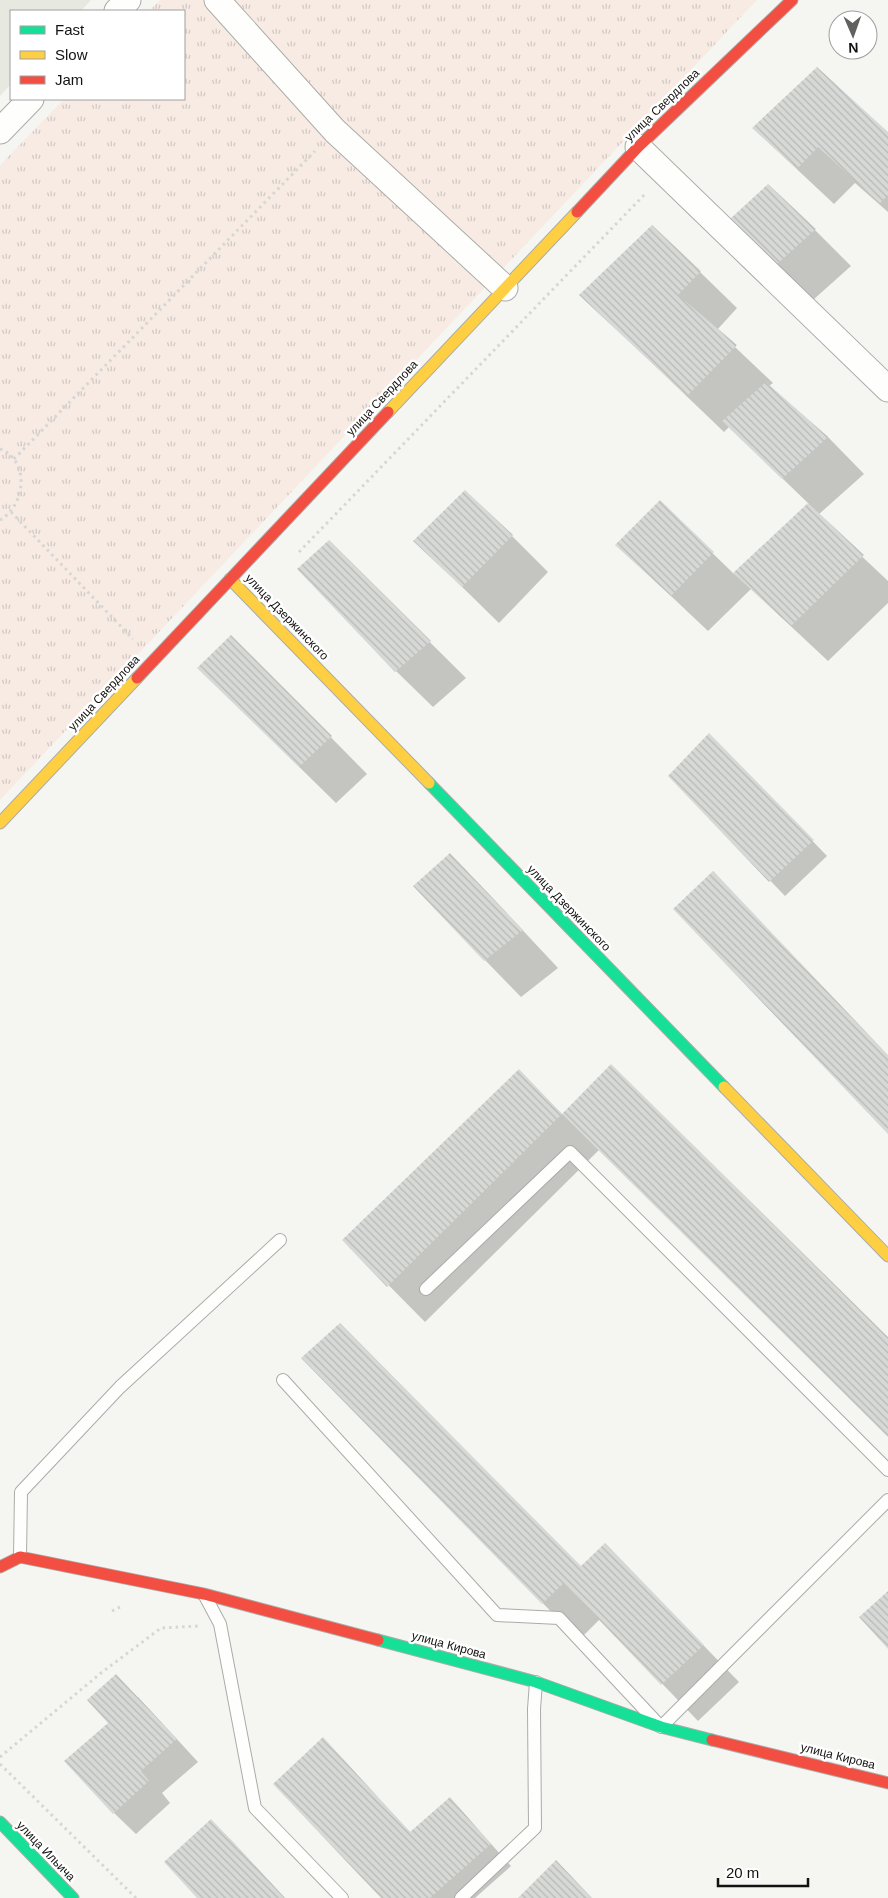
<svg xmlns="http://www.w3.org/2000/svg" width="888" height="1898" font-family="Arial,sans-serif">
<style>
.built{fill:#e7e8df}
.grass{fill:url(#grass-tufts)}
.shadow{fill:#0003}
.building{fill:url(#building-back-hatch)}
.lines{fill:none;stroke-linecap:round;stroke-linejoin:round}
.lane-casing{stroke:#abaca9;stroke-width:14}
.street-casing{stroke:#abaca9;stroke-width:27}
.fast-casing{stroke:#abaca9;stroke-width:13}
.slow-casing{stroke:#abaca9;stroke-width:13}
.jam-casing{stroke:#abaca9;stroke-width:13}
.path{stroke:#d6d6d5;stroke-width:3;stroke-dasharray:2.5 4;stroke-linecap:butt}
.lane{stroke:#fefefd;stroke-width:12}
.street{stroke:#fefefd;stroke-width:25}
.fast{stroke:#16e098;stroke-width:11}
.slow{stroke:#ffcf43;stroke-width:11}
.jam{stroke:#f24e42;stroke-width:11}
.labels{text-anchor:middle;stroke-width:5;stroke-linejoin:round;paint-order:stroke}
.street-label{font-size:12px;fill:#121210;stroke:#fff}
</style>
<defs>
<pattern id="grass-tufts" width="24" height="20" patternUnits="userSpaceOnUse" patternTransform="scale(1.25)"><rect width="24" height="20" fill="#f7ebe4"/><path d="M3 7l-1-3M5 7V3M7 7l1-3M15 17l-1-3M17 17v-4M19 17l1-3" fill="none" stroke="#d3c8c3"/></pattern>
<pattern id="building-back-hatch" width="6" height="6" patternUnits="userSpaceOnUse" patternTransform="scale(1.25)"><rect width="6" height="6" fill="#d7d9d6"/><path d="M-1 5l2 2M0 0l6 6M5-1l2 2" fill="none" stroke="#b8b9b7"/></pattern>
</defs>
<rect width="100%" height="100%" fill="#f5f6f2"/>
<path class="built" d="M 0,0 L 91,0 L 81,11 L 11,11 L 11,84 L 0,96 Z"/>
<path class="grass" d="M 160,0 L 757,0 L 0,800 L 0,165 L 64,99 L 184,99 L 184,11 L 149,11 Z"/>
<path class="shadow" d="M 753,128 L 888,134 L 888,212 L 855,183 L 834,204 Z
M 815,230 L 851,266 L 813,300 L 768,256 Z
M 700,272 L 737,308 L 717,330 L 773,383 L 769,386 L 828,437 L 864,474 L 818,515 L 888,581 L 888,603 L 828,661 L 751,589 L 708,631 L 617,545 L 660,502 L 734,574 L 809,504 L 729,427 L 724,432 L 581,295 Z
M 512,536 L 548,572 L 499,623 L 415,541 Z
M 329,542 L 466,678 L 433,707 L 396,671 Z
M 231,636 L 367,774 L 336,803 L 235,704 Z
M 724,749 L 827,856 L 785,896 L 670,776 Z
M 486,891 L 558,968 L 521,997 L 485,960 Z
M 611,1065 L 888,1339 L 888,1436 L 599,1150 L 425,1322 L 344,1240 L 519,1071 L 563,1115 Z
M 302,1358 L 581,1568 L 641,1581 L 739,1682 L 698,1721 L 600,1619 L 579,1640 Z
M 138,1697 L 198,1762 L 162,1793 L 170,1803 L 136,1834 L 114,1813 Z
M 323,1739 L 411,1833 L 450,1798 L 511,1866 L 475,1898 L 382,1898 Z
M 211,1820 L 233,1842 L 285,1898 L 199,1898 Z"/>
<path class="building" d="M 817,67 L 888,132 L 888,195 L 880,203 L 818,147 L 797,169 L 752,128 Z
M 768,184 L 816,229 L 776,265 L 730,219 Z
M 652,225 L 701,271 L 678,295 L 737,345 L 687,396 L 579,295 Z
M 766,382 L 828,437 L 782,479 L 722,421 Z
M 465,490 L 513,535 L 462,587 L 413,541 Z
M 660,500 L 714,552 L 671,596 L 615,545 Z
M 808,503 L 864,555 L 791,626 L 733,573 Z
M 329,540 L 431,641 L 395,672 L 297,569 Z
M 231,635 L 332,736 L 299,767 L 197,668 Z
M 709,733 L 814,840 L 769,882 L 668,776 Z
M 450,853 L 523,930 L 484,961 L 413,886 Z
M 713,871 L 888,1055 L 888,1134 L 673,909 Z
M 611,1064 L 888,1337 L 888,1437 L 562,1114 Z
M 519,1069 L 562,1114 L 387,1287 L 342,1240 Z
M 340,1323 L 581,1566 L 605,1543 L 704,1645 L 661,1685 L 564,1583 L 542,1604 L 301,1358 Z
M 888,1591 L 888,1649 L 859,1617 Z
M 116,1674 L 177,1739 L 141,1771 L 149,1781 L 113,1814 L 64,1761 L 108,1723 L 87,1700 Z
M 323,1737 L 410,1832 L 450,1797 L 491,1844 L 430,1898 L 381,1898 L 273,1784 Z
M 211,1819 L 285,1898 L 197,1898 L 164,1862 Z
M 556,1860 L 592,1898 L 518,1898 Z"/>
<g class="lines">
<defs>
<path id="lane" d="M 426,1289 L 570,1152 L 888,1470
M 283,1380 L 497,1615 L 559,1618 L 661,1727 L 888,1500
M 20,1557 L 21,1492 L 120,1387 L 280,1240
M 205,1596 L 220,1624 L 255,1808 L 342,1898
M 461,1898 L 535,1828 L 534,1709 L 536,1682"/>
<path id="street" d="M 217,0 L 335,131 L 505,288
M 117,11 L 128,0
M 0,131 L 31,99
M 638,147 L 888,389"/>
<path id="fast" d="M 429,783 L 724,1087
M 378,1640 L 536,1682 L 661,1727 L 712,1740
M 0,1822 L 73,1898"/>
<path id="slow" d="M 388,412 L 577,212
M 230,579 L 429,783
M 0,823 L 137,678
M 724,1087 L 888,1256"/>
<path id="jam" d="M 577,212 L 638,147 L 792,0
M 137,678 L 388,412
M 0,1567 L 20,1557 L 204,1594 L 378,1640
M 712,1740 L 888,1783"/>
</defs>
<use href="#lane" class="lane-casing"/>
<use href="#street" class="street-casing"/>
<use href="#fast" class="fast-casing"/>
<use href="#slow" class="slow-casing"/>
<use href="#jam" class="jam-casing"/>
<path class="path" d="M 0,449 C 31,461 25,506 0,520
M 14,459 L 315,151
M 11,512 L 133,639
M 299,552 L 646,193
M 112,1611 L 120,1607
M 0,1757 L 101,1673 L 161,1628 L 198,1626
M 0,1764 L 136,1898"/>
<use href="#lane" class="lane"/>
<use href="#street" class="street"/>
<use href="#fast" class="fast"/>
<use href="#slow" class="slow"/>
<use href="#jam" class="jam"/>
</g>
<g class="labels">
<g class="street-label">
<text transform="translate(662 105) rotate(-44)" y="4">улица Свердлова</text>
<text transform="translate(382 398) rotate(-47)" y="4">улица Свердлова</text>
<text transform="translate(287 617) rotate(46)" y="4">улица Дзержинского</text>
<text transform="translate(104 693) rotate(-47)" y="4">улица Свердлова</text>
<text transform="translate(569 908) rotate(46)" y="4">улица Дзержинского</text>
<text transform="translate(449 1645) rotate(15)" y="4">улица Кирова</text>
<text transform="translate(838 1756) rotate(14)" y="4">улица Кирова</text>
<text transform="translate(46 1851) rotate(46)" y="4">улица Ильича</text>
</g>
</g>
<rect x="10" y="10" width="175" height="90" fill="#ffffff" stroke="#a0a09f"/>
<rect x="20" y="26" width="25" height="8" fill="#16e098" stroke="#a0a09f"/>
<text x="55" y="35" font-size="15" fill="#121210">Fast</text>
<rect x="20" y="51" width="25" height="8" fill="#ffcf43" stroke="#a0a09f"/>
<text x="55" y="60" font-size="15" fill="#121210">Slow</text>
<rect x="20" y="76" width="25" height="8" fill="#f24e42" stroke="#a0a09f"/>
<text x="55" y="85" font-size="15" fill="#121210">Jam</text>
<g transform="translate(853 35) rotate(178)"><circle r="24" fill="#ffffff" stroke="#a0a09f"/>
<path d="M0-4L9 19L0 12L-9 19Z" fill="#61625f"/>
<text y="-8" font-size="14" font-weight="bold" text-anchor="middle" fill="#121210">N</text>
</g>
<path d="M718 1878v8h90v-8" fill="none" stroke="#121210" stroke-width="2.5"/>
<text x="726" y="1878" font-size="15" fill="#121210" stroke="#ffffff" stroke-width="4" paint-order="stroke">20 m</text>
</svg>
